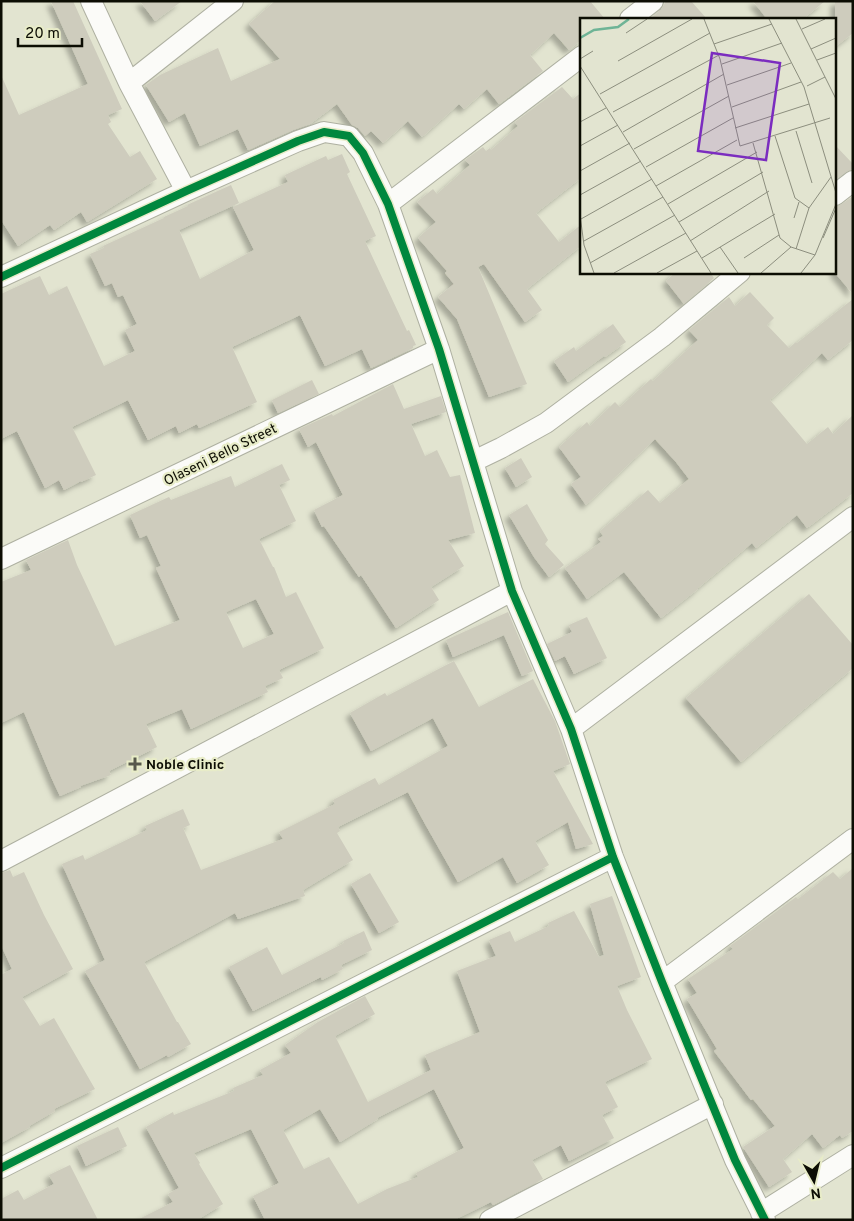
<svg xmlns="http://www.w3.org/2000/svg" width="854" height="1221" font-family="Overpass,sans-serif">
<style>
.building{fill:#ceccbd;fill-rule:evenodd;filter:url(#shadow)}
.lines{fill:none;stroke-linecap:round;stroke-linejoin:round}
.street-casing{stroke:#aeb0a1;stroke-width:22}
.street{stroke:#fbfbf8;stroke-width:20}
.cycleway-casing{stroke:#e8ecc8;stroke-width:11}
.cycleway{stroke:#00873e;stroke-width:8}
.poi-dot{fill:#57584b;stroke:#e8ecc8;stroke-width:2}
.labels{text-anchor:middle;stroke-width:4.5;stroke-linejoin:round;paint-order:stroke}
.street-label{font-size:14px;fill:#0c0d03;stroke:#e8ecc8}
.poi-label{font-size:14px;font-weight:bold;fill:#0c0d03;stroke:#e8ecc8;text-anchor:start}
.inset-river{fill:none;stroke:#6eb496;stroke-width:2.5}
.inset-road{fill:none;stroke:#8c8e7e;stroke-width:1}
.view{fill:#7b2cbf;fill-opacity:0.15;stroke:#7b2cbf;stroke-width:2.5}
.inset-edge{fill:none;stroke:#0c0d03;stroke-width:2.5}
</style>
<defs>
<filter id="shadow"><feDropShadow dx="-4.5" dy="4.5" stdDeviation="2.5" flood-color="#0004"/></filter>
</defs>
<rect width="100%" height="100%" fill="#e2e4d0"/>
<path class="building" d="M 51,1 L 73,1 L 122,109 L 108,115 L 111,122 L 108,124 L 130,157 L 140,151 L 157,179 L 87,222 L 81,212 L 54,230 L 50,225 L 18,246 L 1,220 L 1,75 L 19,115 L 88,84 Z
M 140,1 L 182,1 L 155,21 Z
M 275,1 L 590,1 L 605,19 L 582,19 L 582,39 L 569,50 L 554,33 L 530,55 L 543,71 L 499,104 L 487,89 L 464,109 L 459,104 L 422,137 L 408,121 L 383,143 L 371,131 L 365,136 L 358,128 L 352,125 L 337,104 L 310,124 L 293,130 L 248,150 L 238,129 L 200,146 L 185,113 L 169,122 L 146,85 L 160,75 L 218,48 L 231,81 L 280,59 L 249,24 Z
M 666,1 L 691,1 L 707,19 L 650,19 L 661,10 Z
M 753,1 L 825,1 L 803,19 L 767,19 Z
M 835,1 L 853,1 L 853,33 L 835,47 Z
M 562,87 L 573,99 L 582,92 L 582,177 L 536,213 L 559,242 L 582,224 L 582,245 L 527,289 L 542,310 L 525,322 L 484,264 L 478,267 L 527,384 L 489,397 L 457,319 L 438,297 L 454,284 L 445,273 L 447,271 L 418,238 L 436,222 L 417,202 L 433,189 L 437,194 L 470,165 L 465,160 L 483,147 L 486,151 L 490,148 L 491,150 L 518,126 L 515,122 Z
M 835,145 L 853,164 L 853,169 L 846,172 L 835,180 Z
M 342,154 L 350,172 L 347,174 L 376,236 L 365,241 L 407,331 L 409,330 L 416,345 L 413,346 L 413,348 L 371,368 L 362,349 L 325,366 L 300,315 L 232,347 L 257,402 L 199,428 L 197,424 L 179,433 L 176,426 L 148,440 L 128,400 L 72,427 L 96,475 L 81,482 L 81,481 L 64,490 L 59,480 L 45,488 L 17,431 L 1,439 L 1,294 L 40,276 L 49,295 L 67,286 L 104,366 L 135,351 L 125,330 L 137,324 L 123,295 L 118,297 L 112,283 L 105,286 L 90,254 L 104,248 L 103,246 L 164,218 L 164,217 L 188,206 L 187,205 L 231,185 L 239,203 L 179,230 L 200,279 L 254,250 L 233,207 L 288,182 L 285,175 L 326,156 L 328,160 Z
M 853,196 L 853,294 L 835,273 L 835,207 L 842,204 Z
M 676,272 L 710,272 L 714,278 L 684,304 L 666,281 Z
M 750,292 L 774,318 L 767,325 L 789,348 L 796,342 L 797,343 L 853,299 L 853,340 L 828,360 L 822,353 L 770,400 L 807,444 L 828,427 L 833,434 L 853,415 L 853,493 L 807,528 L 797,515 L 756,548 L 752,543 L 698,588 L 698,589 L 661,618 L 624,572 L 587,599 L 565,568 L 601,542 L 598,539 L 603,536 L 600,531 L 648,490 L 660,503 L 689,479 L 676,462 L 655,439 L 586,505 L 571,484 L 581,477 L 559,447 L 587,422 L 590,426 L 615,402 L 620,407 L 651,379 L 653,381 L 698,340 L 689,330 L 729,297 L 735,306 Z
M 613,324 L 626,342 L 605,357 L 604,356 L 568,382 L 554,361 L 574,347 L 576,351 Z
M 312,380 L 319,394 L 278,413 L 272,400 Z
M 393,384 L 404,409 L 441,396 L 446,412 L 411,424 L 425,456 L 437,450 L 450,477 L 460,475 L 475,533 L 448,540 L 464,566 L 431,587 L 439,600 L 396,628 L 361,575 L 359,577 L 324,526 L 322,527 L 314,510 L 343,495 L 316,442 L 308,447 L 299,429 L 332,414 L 333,416 Z
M 521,458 L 532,477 L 516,487 L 505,468 Z
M 282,464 L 290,480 L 279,485 L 296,521 L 259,539 L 273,567 L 274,567 L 286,597 L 296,592 L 324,648 L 279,670 L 283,678 L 265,686 L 268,692 L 191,729 L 182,709 L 146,724 L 157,747 L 109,771 L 111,775 L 80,786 L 81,787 L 60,796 L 52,779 L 24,712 L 1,723 L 1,582 L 31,570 L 26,560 L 68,540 L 77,565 L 115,646 L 180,620 L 156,568 L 161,566 L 147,535 L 140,538 L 130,515 L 169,497 L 171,500 L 231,476 L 235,487 ZM 256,599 L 274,634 L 243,648 L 226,612 Z
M 527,504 L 548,540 L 545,544 L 564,565 L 549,577 L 534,557 L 509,515 Z
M 809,594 L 853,645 L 853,668 L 741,762 L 686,698 Z
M 508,612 L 533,671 L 522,676 L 504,635 L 453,657 L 446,640 Z
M 587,617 L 607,658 L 574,674 L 565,656 L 555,661 L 547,644 L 572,632 L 569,625 Z
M 454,661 L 479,707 L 533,679 L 555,721 L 570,764 L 553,771 L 593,844 L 576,849 L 568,822 L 535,841 L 549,865 L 517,883 L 503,857 L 458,882 L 424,822 L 408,792 L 338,827 L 340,831 L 337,833 L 353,860 L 303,890 L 305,896 L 238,919 L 235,913 L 144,962 L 177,1022 L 178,1022 L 191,1044 L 168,1057 L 167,1055 L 140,1069 L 85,971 L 105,960 L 62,864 L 83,855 L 85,860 L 147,830 L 145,826 L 183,809 L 190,825 L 183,828 L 201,870 L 283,839 L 279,832 L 335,804 L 333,800 L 375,778 L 379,785 L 448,746 L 433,718 L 371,751 L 350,713 L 385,693 L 387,696 Z
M 853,868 L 853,1131 L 842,1138 L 840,1135 L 823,1148 L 812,1134 L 783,1159 L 792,1172 L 769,1187 L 743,1147 L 775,1126 L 753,1099 L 751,1100 L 714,1051 L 717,1049 L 687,999 L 697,993 L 688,979 L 733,949 L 730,946 L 796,897 L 798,899 L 833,872 L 840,879 Z
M 10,870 L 13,877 L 24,872 L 44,915 L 73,969 L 22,997 L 40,1026 L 54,1018 L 95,1089 L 54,1109 L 55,1111 L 29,1126 L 30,1127 L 1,1143 L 1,975 L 12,969 L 1,945 L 1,873 Z
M 370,873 L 399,922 L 379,933 L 351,884 Z
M 612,896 L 641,977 L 617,986 L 627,1010 L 652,1059 L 605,1082 L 618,1107 L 602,1115 L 614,1138 L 569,1161 L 561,1145 L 532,1160 L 543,1179 L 493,1205 L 491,1202 L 454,1220 L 265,1220 L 253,1196 L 279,1183 L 251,1129 L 194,1153 L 200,1163 L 199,1164 L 223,1204 L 197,1220 L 137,1220 L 173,1202 L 168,1194 L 179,1188 L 146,1127 L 173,1112 L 174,1115 L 234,1091 L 233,1088 L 263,1075 L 260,1070 L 291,1053 L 285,1045 L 318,1022 L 365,996 L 375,1014 L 335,1036 L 368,1102 L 431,1070 L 425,1055 L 480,1032 L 457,971 L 496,956 L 489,940 L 510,931 L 515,942 L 549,926 L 548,923 L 574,911 L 599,957 L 604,955 L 590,904 ZM 434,1089 L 464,1148 L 416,1173 L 418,1177 L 387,1189 L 358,1204 L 329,1157 L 304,1169 L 283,1130 L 320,1109 L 340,1142 L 378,1119 L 377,1118 Z
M 364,931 L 372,950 L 341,965 L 343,969 L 322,980 L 321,977 L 253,1011 L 229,967 L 267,947 L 282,975 L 344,943 L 343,941 Z
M 118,1127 L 127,1146 L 86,1166 L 77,1146 Z
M 70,1165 L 98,1220 L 1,1220 L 1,1199 L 18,1190 L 24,1200 L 54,1184 L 49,1175 Z"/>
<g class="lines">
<defs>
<path id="street" d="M 91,1 L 129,83 L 186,191
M 630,19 L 653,1
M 129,83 L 233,1
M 835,195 L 853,181
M 388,204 L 582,56
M 1,277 L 186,191 L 298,141 L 324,132 L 349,136 L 363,153 L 388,204 L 439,349 L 512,591 L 571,729 L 613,857 L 662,982 L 735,1160 L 765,1220
M 474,461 L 501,448 L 546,423 L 662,337 L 740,272
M 1,559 L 439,349
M 571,729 L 853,517
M 1,861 L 512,591
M 662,982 L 853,839
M 1,1168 L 613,857
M 761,1213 L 853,1155
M 490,1220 L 713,1104"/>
</defs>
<use href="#street" class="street-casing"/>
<use href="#street" class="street"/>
<defs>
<path id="cycleway" d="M 1,277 L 186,191 L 298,141 L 324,132 L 349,136 L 363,153 L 388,204 L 439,349 L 512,591 L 571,729 L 613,857 L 662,982 L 735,1160 L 765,1220
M 1,1168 L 613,857"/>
</defs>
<use href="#cycleway" class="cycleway-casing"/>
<use href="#cycleway" class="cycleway"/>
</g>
<path class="poi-dot" d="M132.5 756.5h5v5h5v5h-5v5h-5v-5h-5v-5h5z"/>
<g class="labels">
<g class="street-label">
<text transform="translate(220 454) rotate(-26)" y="5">Olaseni Bello Street</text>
</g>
<g class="poi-label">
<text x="146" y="769">Noble Clinic</text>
</g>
</g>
<g transform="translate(580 18)">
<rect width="256" height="256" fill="#e2e4d0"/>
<path class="inset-river" d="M 0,20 L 14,12 L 38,9 L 49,1"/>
<path class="inset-road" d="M 124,1 L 140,41 L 160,128 L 250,100M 189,1 L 224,69 L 256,175M 216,1 L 256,81M 222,11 L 245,1M 46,15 L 67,1M 134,26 L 192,6M 231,31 L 256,20M 0,41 L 13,33M 237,42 L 256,35M 38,43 L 112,1M 142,46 L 202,25M 0,48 L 131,255M 147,67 L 211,45M 227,68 L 245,59M 20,76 L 130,15M 152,89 L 221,64M 33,94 L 139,37M 0,104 L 26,90M 155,110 L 229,86M 216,113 L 232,165M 43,114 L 144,56M 195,118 L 215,180 L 229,190M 173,125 L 200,220 L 211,229 L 235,237M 0,128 L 38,107M 54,131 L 149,78M 66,149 L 153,100M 0,153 L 50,125M 76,168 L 157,122M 0,177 L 61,143M 88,186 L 177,134M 0,197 L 4,227 L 14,255M 214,200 L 219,184M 1,201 L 72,161M 99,204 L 183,154M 243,220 L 256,190M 4,223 L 83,179M 110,223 L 189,173M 140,229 L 158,255M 216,231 L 229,190 L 251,159M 122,240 L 195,196M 164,240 L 199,217M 10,245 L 95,197M 34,255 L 106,215M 77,255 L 117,233M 181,255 L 211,229M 221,255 L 235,237 L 256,186"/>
<path class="view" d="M 132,35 L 200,45 L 186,142 L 118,133 Z"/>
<rect width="256" height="256" class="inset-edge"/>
</g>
<rect width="854" height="1221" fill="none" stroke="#0c0d03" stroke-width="5"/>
<g transform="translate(814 1181) rotate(172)" stroke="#e8ecc8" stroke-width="4" paint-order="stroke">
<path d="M0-4L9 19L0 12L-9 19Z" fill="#0c0d03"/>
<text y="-8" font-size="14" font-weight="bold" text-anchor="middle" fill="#0c0d03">N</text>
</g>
<path d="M18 38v8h64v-8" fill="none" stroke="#0c0d03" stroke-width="2.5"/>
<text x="25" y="38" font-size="15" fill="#0c0d03" stroke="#e8ecc8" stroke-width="4" paint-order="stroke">20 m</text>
</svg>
